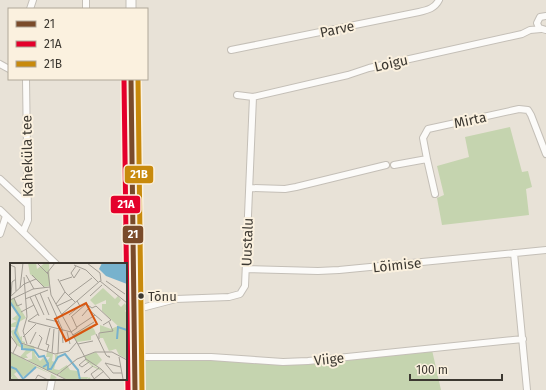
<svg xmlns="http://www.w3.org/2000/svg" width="546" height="390" font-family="'Fira Sans',sans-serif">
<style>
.green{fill:#c5d4af}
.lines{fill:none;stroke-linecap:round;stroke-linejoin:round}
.street-casing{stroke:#c4bfb7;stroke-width:8}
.secondary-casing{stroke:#c4bfb7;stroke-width:11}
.street{stroke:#fcfbf9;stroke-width:6}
.secondary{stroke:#fcfbf9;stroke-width:9}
.bus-1-casing{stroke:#fbf1df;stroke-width:8}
.bus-2-casing{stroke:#fbf1df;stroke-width:8}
.bus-3-casing{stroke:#fbf1df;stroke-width:8}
.bus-1{stroke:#7a4b2a;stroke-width:5}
.bus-2{stroke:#e4002b;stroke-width:5}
.bus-3{stroke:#c88a0c;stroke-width:5}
.bus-dot{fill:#3c3831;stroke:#fbf1df;stroke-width:1.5}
.labels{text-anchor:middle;stroke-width:4;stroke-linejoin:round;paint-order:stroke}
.bus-label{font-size:13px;fill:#3c3831;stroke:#fbf1df;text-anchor:start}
.street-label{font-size:14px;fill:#3c3831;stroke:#fbf1df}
.inset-river{fill:none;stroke:#77b2cd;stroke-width:2}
.inset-road{fill:none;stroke:#a39e95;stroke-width:1}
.view{fill:#d75610;fill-opacity:0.15;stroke:#d75610;stroke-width:2}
.inset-edge{fill:none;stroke:#3c3831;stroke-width:2}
.line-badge{stroke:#fbf1df;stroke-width:1.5}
.badge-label{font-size:11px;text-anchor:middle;font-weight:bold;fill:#fff}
</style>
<rect width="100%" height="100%" fill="#e8e2d7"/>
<path class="green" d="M 510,127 L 522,172 L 528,171 L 532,187 L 526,189 L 529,215 L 442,225 L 437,198 L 444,195 L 437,166 L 469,157 L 465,137 Z
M 432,350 L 441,390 L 140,390 L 139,359 L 200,359 L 264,363 Z"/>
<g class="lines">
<defs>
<path id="street" d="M 86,0 L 86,9
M 30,9 L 33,0
M 546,16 L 540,17 L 537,23 L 539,28 L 546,30
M 231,50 L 419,12 C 428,10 435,8 439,0
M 0,64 L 9,69
M 237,95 L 253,97 L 348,75 L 369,68 L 522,34 L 530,30 L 541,29
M 427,159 L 435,194
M 394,165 L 427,159 L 423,138 L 428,129 L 519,109 L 528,110 L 531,115 L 546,154
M 0,179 L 27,204
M 250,188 L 285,189 L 296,187 L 386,165
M 0,210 L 56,264
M 23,232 L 28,220 L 26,79
M 0,234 L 6,216
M 514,253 L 527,390
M 247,269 L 318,271 L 339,270 L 546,250
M 126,307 L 134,310 L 176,299 L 229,297 L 240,294 L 245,286 L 253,97
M 134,357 L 211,357 L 283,362 L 308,361 L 523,339
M 50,390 L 52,379"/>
<path id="secondary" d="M 131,0 L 131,9
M 131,79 L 135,390"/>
</defs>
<use href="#street" class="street-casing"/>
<use href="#secondary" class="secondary-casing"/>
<use href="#street" class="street"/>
<use href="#secondary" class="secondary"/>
<defs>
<path id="bus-1" d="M 131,79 L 135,390"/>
<path id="bus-2" d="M 124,79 L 128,390"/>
<path id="bus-3" d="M 138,79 L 142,390"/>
</defs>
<use href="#bus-1" class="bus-1-casing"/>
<use href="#bus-2" class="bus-2-casing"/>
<use href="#bus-3" class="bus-3-casing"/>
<use href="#bus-1" class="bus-1"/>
<use href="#bus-2" class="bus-2"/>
<use href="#bus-3" class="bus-3"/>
</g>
<circle class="bus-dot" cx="141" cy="296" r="3.5"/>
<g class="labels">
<g class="bus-label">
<text x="148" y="301">Tõnu</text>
</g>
<g class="street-label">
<text transform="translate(337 29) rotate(-12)" y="5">Parve</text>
<text transform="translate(391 63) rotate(-13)" y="5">Loigu</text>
<text transform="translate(470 120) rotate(-12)" y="5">Mirta</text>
<text transform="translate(27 156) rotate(-91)" y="5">Kaheküla tee</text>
<text transform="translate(247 242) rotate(-88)" y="5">Uustalu</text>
<text transform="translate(397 265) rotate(-6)" y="5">Lõimise</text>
<text transform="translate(329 359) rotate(-6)" y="5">Viige</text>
</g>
</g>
<g transform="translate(10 263)">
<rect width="117" height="117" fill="#e8e2d7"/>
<path d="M 18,0 L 26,0 L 27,6 L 35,0 L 39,0 L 40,23 L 34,24 L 20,11 ZM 93,25 L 105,36 L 108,33 L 111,37 L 108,41 L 111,44 L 115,40 L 117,45 L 115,48 L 117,50 L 117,96 L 109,92 L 106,86 L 99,88 L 93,75 L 90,75 L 90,62 L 101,66 L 108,63 L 92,48 L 92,41 L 96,41 L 96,37 L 85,42 L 80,37 ZM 4,35 L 16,55 L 9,59 L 8,68 L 10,74 L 12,73 L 12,78 L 15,79 L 15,81 L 11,79 L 9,81 L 24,83 L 25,92 L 30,98 L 33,95 L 38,97 L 40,94 L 36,94 L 37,89 L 43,91 L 42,98 L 45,99 L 45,92 L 48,91 L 44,106 L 49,107 L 57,102 L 60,107 L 68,108 L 68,114 L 78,114 L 77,117 L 79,114 L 82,117 L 58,117 L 49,113 L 51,107 L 47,112 L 42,110 L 17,97 L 22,96 L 22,88 L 16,92 L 18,95 L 14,95 L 16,97 L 10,94 L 16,87 L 8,83 L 4,77 L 1,68 L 5,66 L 5,69 L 6,64 L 0,64 L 0,58 L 1,61 L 7,58 L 2,56 L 7,52 L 0,41 L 0,37 ZM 80,63 L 84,66 L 86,71 L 81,73 L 81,77 L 67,79 L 63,72 ZM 0,89 L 45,113 L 47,115 L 49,115 L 55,117 L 48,115 L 40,117 L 41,111 L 25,104 L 13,114 L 8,108 L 4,111 L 9,117 L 0,117 L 3,113 L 0,115 ZM 86,89 L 92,97 L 86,103 L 78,100 L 90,106 L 92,108 L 83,104 L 76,98 L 75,97 L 75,93 Z" fill="#c5d4af"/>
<path d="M 92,0 L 117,0 L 117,21 L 96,13 L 89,6 Z" fill="#77b2cd"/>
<path class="inset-river" d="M 0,39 L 10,54 L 5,70 L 12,82 L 12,86 L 24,87 L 29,94 L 34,93 L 38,101M 107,76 L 108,64 L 117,67M 1,104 L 6,106 L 14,117M 33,104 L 38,101 L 38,106 L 41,106 L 48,94 L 55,91 L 68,107 L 70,117M 14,115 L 26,104"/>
<path class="inset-road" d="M 27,0 L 38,11M 77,0 L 90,10 L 91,18M 0,2 L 5,4 L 6,28M 64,2 L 76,7 L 88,19M 66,3 L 61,10 L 64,15 L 70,6M 38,9 L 41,32 L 76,96 L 91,106 L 101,117M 37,10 L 45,0M 16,12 L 24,26M 22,12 L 35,25M 14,14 L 17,54 L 13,68 L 17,81M 48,16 L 55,29M 50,18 L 62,14M 96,18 L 115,31M 10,25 L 13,0M 55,29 L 65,39M 30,30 L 39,52M 1,32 L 2,19 L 6,16M 25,32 L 34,52M 59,32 L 82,15M 80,33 L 92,22M 0,34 L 14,21 L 26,16M 20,34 L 29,53M 38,34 L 53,68M 4,35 L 7,43 L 12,41M 15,36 L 38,27M 0,37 L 23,26 L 40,24M 46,41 L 55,29M 76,41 L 82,45 L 86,43 L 101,57 L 93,62M 47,43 L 62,36M 11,49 L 24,42M 52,51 L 90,18 L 117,40M 59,52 L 70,43 L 67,38M 72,53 L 78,46 L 92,58M 61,54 L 76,41M 36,56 L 49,59M 18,58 L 61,69 L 67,65 L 62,54M 18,58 L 28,51M 67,64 L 85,52M 52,68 L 53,80M 57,69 L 60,81M 86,71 L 96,92 L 97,93 L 99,94 L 100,94 L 98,93M 0,72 L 7,82 L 3,90M 63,72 L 84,59M 13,74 L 26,61M 89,76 L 89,70 L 103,68 L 99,59M 11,80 L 45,91 L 59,88 L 67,79M 20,81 L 26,69M 68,81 L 83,78M 28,85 L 32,75 L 29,72M 37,88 L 39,82 L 36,81 L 40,65M 0,89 L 57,117M 42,90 L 44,66M 48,90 L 49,67M 109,94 L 113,116M 76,96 L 69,102 L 72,104 L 79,99M 111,104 L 95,100 L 103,110 L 112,110M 77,107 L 74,110 L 83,103M 47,112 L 67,96 L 85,89 L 102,89 L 117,97M 84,116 L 94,108M 25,117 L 28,112 L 38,117M 85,117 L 81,111 L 89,105"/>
<path class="view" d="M 76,40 L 87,61 L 56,78 L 45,56 Z"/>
<rect width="117" height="117" class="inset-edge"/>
</g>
<g class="line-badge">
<rect x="124" y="165" width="30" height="19" rx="4" fill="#c88a0c"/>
<rect x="110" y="195" width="31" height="19" rx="4" fill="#e4002b"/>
<rect x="122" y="225" width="22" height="19" rx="4" fill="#7a4b2a"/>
</g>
<g class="badge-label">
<text x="139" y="178">21B</text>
<text x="126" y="208">21A</text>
<text x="133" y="238">21</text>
</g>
<rect x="8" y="8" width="140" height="72" fill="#fbf1df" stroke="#afa799"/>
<rect x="16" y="21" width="20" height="6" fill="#7a4b2a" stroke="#afa799"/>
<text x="44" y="28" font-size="12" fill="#3c3831">21</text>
<rect x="16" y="41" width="20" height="6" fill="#e4002b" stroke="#afa799"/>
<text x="44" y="48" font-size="12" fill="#3c3831">21A</text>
<rect x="16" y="61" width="20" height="6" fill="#c88a0c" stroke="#afa799"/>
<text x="44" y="68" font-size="12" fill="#3c3831">21B</text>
<path d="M410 374v6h92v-6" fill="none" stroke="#3c3831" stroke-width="2"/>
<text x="416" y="374" font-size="12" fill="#3c3831" stroke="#fbf1df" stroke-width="3" paint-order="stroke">100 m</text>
</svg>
